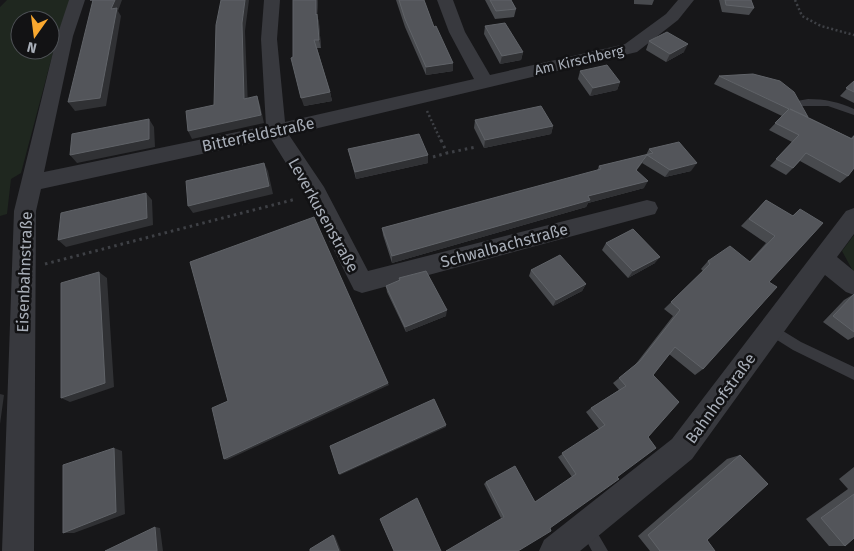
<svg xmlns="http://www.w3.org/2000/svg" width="854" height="551" font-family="'Fira Sans',sans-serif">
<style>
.green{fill:#1f271f;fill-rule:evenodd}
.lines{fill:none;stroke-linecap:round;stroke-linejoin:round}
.path-far1{stroke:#3e4045;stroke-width:2.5;stroke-dasharray:2 2.5;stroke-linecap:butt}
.path{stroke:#3e4045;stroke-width:3;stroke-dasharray:2.5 4;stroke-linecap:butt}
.service{fill:#38393e;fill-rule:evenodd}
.minor{fill:#38393e;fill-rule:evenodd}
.wall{fill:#484a4e}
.shaded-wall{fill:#303134}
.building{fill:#53555a;stroke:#606368}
.labels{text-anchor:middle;stroke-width:5;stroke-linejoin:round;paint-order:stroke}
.far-street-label{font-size:14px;fill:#a9afb9;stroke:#121214}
.street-label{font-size:16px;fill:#a9afb9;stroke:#121214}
</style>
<rect width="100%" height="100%" fill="#171719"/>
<path class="green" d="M 7,0 L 71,0 L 59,30 L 21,173 L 11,179 L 7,214 L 0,216 L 0,7 ZM 20,20 L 50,20 L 50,50 L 20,50 Z
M 854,235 L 854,273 L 842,251 Z"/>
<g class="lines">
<path class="path-far1" d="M 795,0 L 802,16 L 821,26 L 854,35
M 427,111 L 441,141"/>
<path class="path" d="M 441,140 L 447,153 L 476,147
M 433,157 L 447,153
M 45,264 L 296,199"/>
<path class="service" d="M 808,99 C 825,99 839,102 854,109 L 854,115 L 828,106 L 800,106 L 796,103 L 797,101 Z
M 770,323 L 801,342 L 854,367 L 854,380 L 793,350 L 766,333 L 764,329 L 766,325 Z
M 586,520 L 591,522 L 608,551 L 592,551 L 579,527 L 581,522 Z"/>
<path class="minor" d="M 69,0 L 85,0 L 73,36 L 44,172 L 266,126 L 261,39 L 264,0 L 280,0 L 277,39 L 285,122 L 474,79 L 449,32 L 437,0 L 453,0 L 465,32 L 490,75 L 625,44 L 666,14 L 678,0 L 694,0 L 678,20 L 637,52 L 289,135 L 324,187 L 368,271 L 647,200 L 655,202 L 658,208 L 655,214 L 647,216 L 362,293 L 354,290 L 307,197 L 271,139 L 41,189 L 36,211 L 34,551 L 2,551 L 14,211 L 57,36 Z
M 854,208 L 854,234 L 837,257 L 854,271 L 854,295 L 846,292 L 825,275 L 692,459 L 580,551 L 539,551 L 544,540 L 672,439 L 846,211 Z"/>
</g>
<path class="wall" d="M 293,0 L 318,0 L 317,14 L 319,23 L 321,48 L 317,48 L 330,92 L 332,101 L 304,106 Z
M 396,0 L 424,0 L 434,27 L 453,63 L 453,71 L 426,75 L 405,27 Z
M 485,0 L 511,0 L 516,9 L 514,17 L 495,19 Z
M 634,0 L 654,0 L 652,5 L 634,4 Z
M 719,0 L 751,0 L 754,8 L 749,15 L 722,12 Z
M 485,26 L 523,52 L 521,60 L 500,64 L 484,34 Z
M 649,41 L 684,52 L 666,62 L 646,50 Z
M 580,71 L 620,82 L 617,90 L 590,96 L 578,79 Z
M 719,76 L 808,117 L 851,138 L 854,135 L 854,168 L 848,176 L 840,183 L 800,161 L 786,175 L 770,166 L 792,142 L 769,130 L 782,116 L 714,84 Z
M 854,81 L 854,103 L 840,96 Z
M 475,120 L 553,126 L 551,134 L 484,148 L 474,128 Z
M 348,149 L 428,155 L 428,163 L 356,179 Z
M 649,149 L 691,171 L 665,177 L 642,163 L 636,171 L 644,188 L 588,203 L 586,207 L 392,263 L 383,235 L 382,228 L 597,171 L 599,166 L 646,155 Z
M 766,200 L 792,216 L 800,209 L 769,282 L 703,369 L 695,375 L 669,354 L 653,375 L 648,437 L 656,448 L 501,518 L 484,484 L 486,482 L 535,502 L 572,477 L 558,457 L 599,429 L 586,412 L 591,408 L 619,390 L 613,383 L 635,365 L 673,316 L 664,309 L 703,271 L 701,269 L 708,261 L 749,262 L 766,243 L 741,226 Z
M 606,243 L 655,263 L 628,278 L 602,250 Z
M 531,270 L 586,284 L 582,291 L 553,306 L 529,276 Z
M 399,278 L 446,316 L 406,332 L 387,292 L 386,286 L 399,281 Z
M 854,294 L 854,337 L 848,340 L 823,322 L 844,300 Z
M 740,455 L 707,540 L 715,551 L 650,551 L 638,536 L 727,459 Z
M 854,467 L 854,538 L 845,546 L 829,546 L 806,519 L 848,489 L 839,479 Z"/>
<path class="shaded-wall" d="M 115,0 L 122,0 L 118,11 L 121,16 L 106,106 L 75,111 L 68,102 Z
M 245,0 L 249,0 L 245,31 L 248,107 L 244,99 L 242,23 Z
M 316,0 L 318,0 L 317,23 L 316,15 Z
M 317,14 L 319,23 L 321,48 L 319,40 Z
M 688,44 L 684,52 L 666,62 L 670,54 Z
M 523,52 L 521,60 L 500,64 L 502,56 Z
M 453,63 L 453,71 L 426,75 L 426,67 Z
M 620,82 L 617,90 L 590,96 L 593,88 Z
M 330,92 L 332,101 L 304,106 L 301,98 Z
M 257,96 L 260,105 L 264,123 L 192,139 L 188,131 Z
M 149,119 L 154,127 L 155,147 L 77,163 L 70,155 Z
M 553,126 L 551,134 L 484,148 L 485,140 Z
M 428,155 L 428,163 L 356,179 L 355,172 Z
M 647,155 L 642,163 L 631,178 L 636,170 Z
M 264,163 L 268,171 L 273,194 L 193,213 L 188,206 Z
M 697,163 L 691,171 L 665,177 L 670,170 Z
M 648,181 L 644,188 L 588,203 L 586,207 L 392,263 L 392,256 L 588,196 Z
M 146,193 L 152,200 L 153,225 L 66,247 L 58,240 Z
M 660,257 L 655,263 L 628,278 L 633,271 Z
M 99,272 L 107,278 L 114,387 L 70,402 L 61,398 Z
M 586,284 L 582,291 L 553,306 L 556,300 Z
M 447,310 L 446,316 L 406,332 L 405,327 Z
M 388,383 L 389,385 L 227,460 L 224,459 Z
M 0,394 L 4,395 L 0,424 Z
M 446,425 L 446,427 L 340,475 L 339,474 Z
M 114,448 L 122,451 L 125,514 L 74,533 L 63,533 Z
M 155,527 L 160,528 L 163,551 L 157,551 Z
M 333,535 L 335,536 L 341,551 L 339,551 Z"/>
<path class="building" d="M 90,0 L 115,0 L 111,9 L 117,8 L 100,98 L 68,102 L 93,0 Z
M 221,0 L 245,0 L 242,23 L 244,99 L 257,96 L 261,115 L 188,131 L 186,111 L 214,105 L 216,25 Z
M 293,0 L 316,0 L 316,15 L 317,14 L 319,40 L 314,40 L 330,92 L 301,98 L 291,58 L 293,57 Z
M 399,0 L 424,0 L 434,27 L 436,26 L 453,63 L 426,67 L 405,19 Z
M 490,0 L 511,0 L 516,9 L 496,11 Z
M 725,0 L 751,0 L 754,8 L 726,5 Z
M 505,23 L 523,52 L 502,56 L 485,26 Z
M 667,32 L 688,44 L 670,54 L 649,41 Z
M 607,65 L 620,82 L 593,88 L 580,71 Z
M 753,74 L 780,81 L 794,92 L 808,117 L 790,109 L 852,139 L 854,136 L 854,168 L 848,176 L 806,153 L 793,168 L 776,159 L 799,135 L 775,123 L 789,109 L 719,76 Z
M 854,81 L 854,92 L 846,88 Z
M 541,106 L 553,126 L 485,140 L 475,120 Z
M 149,119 L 149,139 L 70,155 L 72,134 Z
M 419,134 L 428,155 L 355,172 L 348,149 Z
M 679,142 L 697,163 L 670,170 L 647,155 L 636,170 L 648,181 L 588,196 L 590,200 L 392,256 L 382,228 L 601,169 L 599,166 L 653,153 L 649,149 Z
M 264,163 L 269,186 L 188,206 L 186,181 Z
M 146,193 L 147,218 L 58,240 L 61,213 Z
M 766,200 L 793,216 L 800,209 L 823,223 L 769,282 L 777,287 L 703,369 L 675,347 L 653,375 L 679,402 L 648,437 L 656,448 L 617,477 L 619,479 L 550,528 L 551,531 L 518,551 L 446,551 L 504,517 L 486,482 L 515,466 L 535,502 L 576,474 L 562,453 L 605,425 L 591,408 L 626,386 L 619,378 L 640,361 L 680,310 L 671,302 L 710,264 L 708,261 L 730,246 L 750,262 L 775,236 L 749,219 Z
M 314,217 L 388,383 L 224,459 L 212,408 L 228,401 L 190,262 Z
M 633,229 L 660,257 L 633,271 L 606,243 Z
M 560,255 L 586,284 L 556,300 L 531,270 Z
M 426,271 L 447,310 L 405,327 L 386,286 L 400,280 L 399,278 Z
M 99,272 L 105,383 L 61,398 L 61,283 Z
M 854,294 L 854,332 L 833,316 Z
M 434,399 L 446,425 L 339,474 L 330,446 Z
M 114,448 L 116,512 L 63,533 L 63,465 Z
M 740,455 L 768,484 L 707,540 L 715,551 L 660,551 L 648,535 Z
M 854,494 L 854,538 L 845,546 L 821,518 Z
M 417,498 L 441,551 L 394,551 L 380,519 Z
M 155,527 L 157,551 L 105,551 Z
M 333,535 L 339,551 L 310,551 L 310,549 Z"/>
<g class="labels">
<g class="far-street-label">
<text transform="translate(579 60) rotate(-13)" y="5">Am Kirschberg</text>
</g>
<g class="street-label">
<text transform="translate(258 134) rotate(-12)" y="6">Bitterfeldstraße</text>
<text transform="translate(324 215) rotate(61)" y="6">Leverkusenstraße</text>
<text transform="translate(504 245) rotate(-15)" y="6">Schwalbachstraße</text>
<text transform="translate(24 272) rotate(-88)" y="6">Eisenbahnstraße</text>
<text transform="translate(720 398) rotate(-54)" y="6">Bahnhofstraße</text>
</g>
</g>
<g transform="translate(35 35) rotate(194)"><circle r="24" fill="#121214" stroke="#4e5156"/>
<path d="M0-4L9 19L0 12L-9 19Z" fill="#f9a82f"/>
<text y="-8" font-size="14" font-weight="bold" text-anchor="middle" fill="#a9afb9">N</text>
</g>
</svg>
